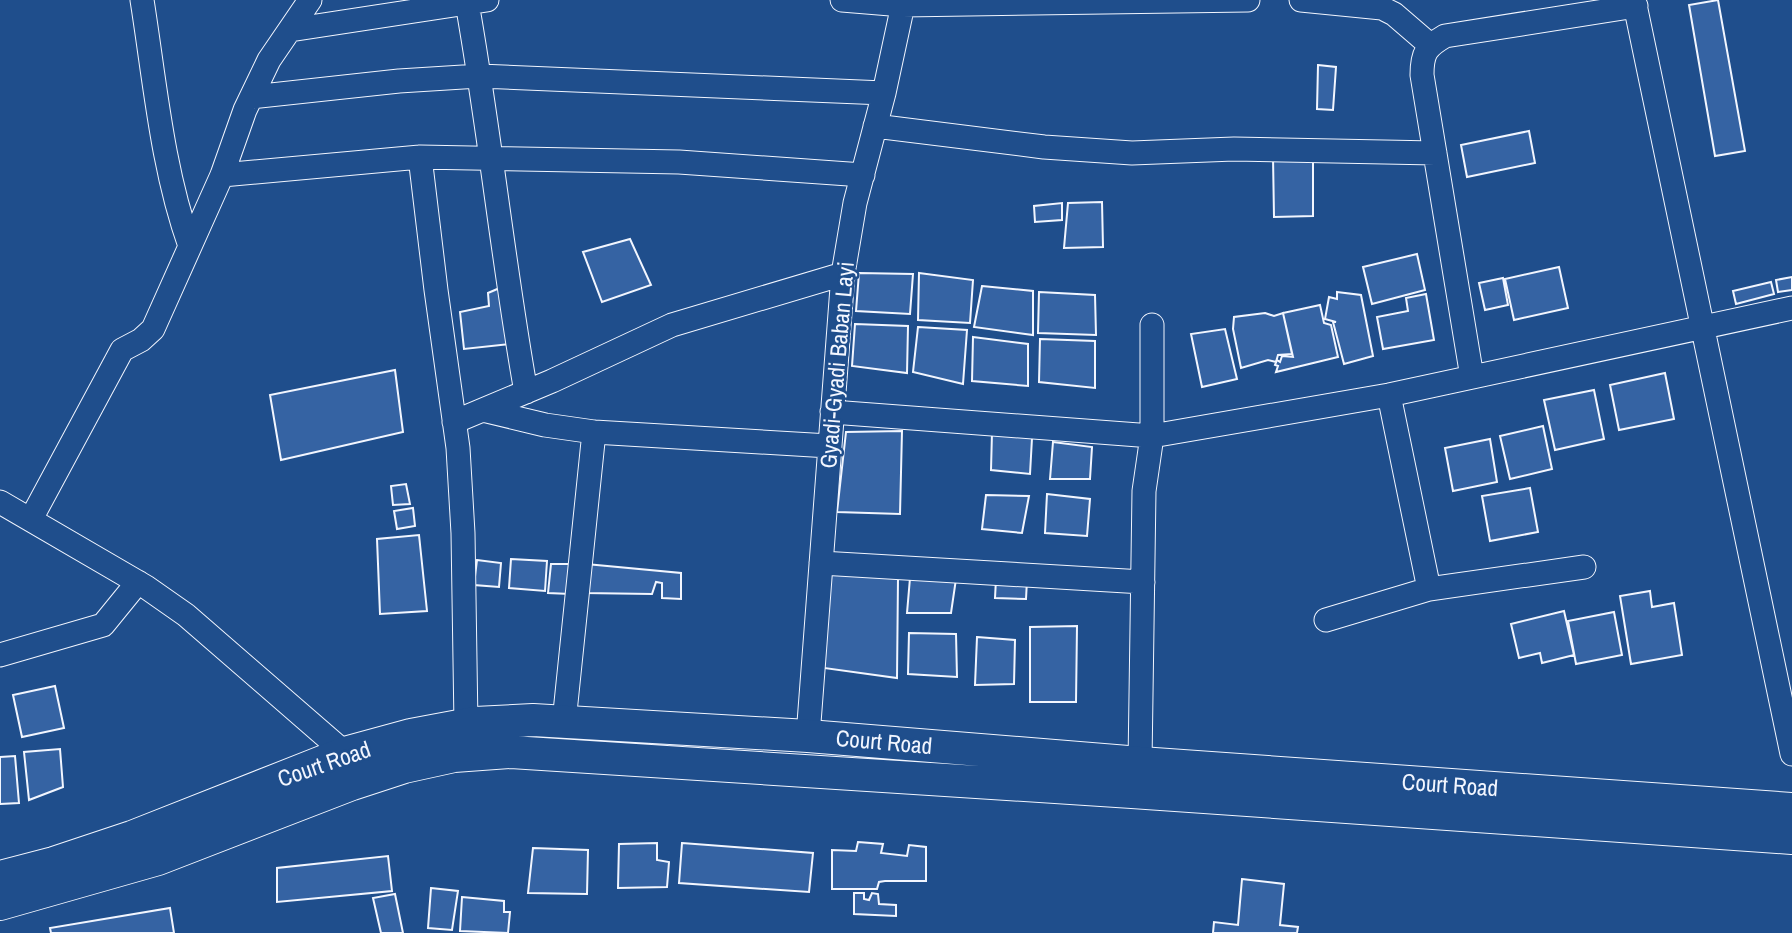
<svg xmlns="http://www.w3.org/2000/svg" width="1792" height="933" font-family="'Archivo Narrow',sans-serif">
<style>
.building{fill:#3563a3;stroke:#f2f6ff;stroke-width:2}
.lines{fill:none;stroke-linecap:round;stroke-linejoin:round}
.minor-casing{stroke:#f2f6ff;stroke-width:25}
.secondary-casing{stroke:#f2f6ff;stroke-width:34}
.minor{stroke:#1f4e8c;stroke-width:23}
.secondary{stroke:#1f4e8c;stroke-width:32}
.labels{text-anchor:middle;stroke-width:5;stroke-linejoin:round;paint-order:stroke}
.street-label{font-size:23px;fill:#f2f6ff;stroke:#1f4e8c}
</style>
<rect width="100%" height="100%" fill="#1f4e8c"/>
<path class="building" d="M 1718,0 L 1745,151 L 1715,156 L 1689,5 Z
M 1318,65 L 1336,67 L 1333,110 L 1317,109 Z
M 1529,131 L 1535,163 L 1467,177 L 1461,145 Z
M 1273,157 L 1313,157 L 1313,216 L 1274,217 Z
M 1102,202 L 1103,247 L 1064,248 L 1068,203 Z
M 1062,203 L 1062,220 L 1035,222 L 1034,206 Z
M 630,239 L 651,285 L 602,302 L 583,252 Z
M 1417,254 L 1425,290 L 1372,304 L 1363,267 Z
M 1559,267 L 1568,308 L 1514,320 L 1505,279 Z
M 859,273 L 913,274 L 910,314 L 856,311 Z
M 919,273 L 973,280 L 970,323 L 918,320 Z
M 1792,277 L 1792,290 L 1778,292 L 1776,280 Z
M 1503,278 L 1508,305 L 1485,310 L 1479,283 Z
M 1771,282 L 1774,294 L 1736,304 L 1733,291 Z
M 982,286 L 1033,291 L 1033,335 L 974,327 Z
M 502,287 L 511,344 L 464,349 L 460,312 L 489,306 L 488,293 Z
M 1039,292 L 1095,295 L 1096,335 L 1038,333 Z
M 1337,292 L 1361,295 L 1373,356 L 1344,364 L 1333,322 L 1336,322 L 1325,319 L 1329,297 L 1337,299 Z
M 1426,294 L 1434,340 L 1383,349 L 1377,317 L 1408,311 L 1406,298 Z
M 1320,305 L 1324,323 L 1331,325 L 1338,357 L 1276,372 L 1278,366 L 1275,365 L 1277,360 L 1280,362 L 1282,356 L 1293,357 L 1283,313 Z
M 1265,313 L 1274,316 L 1283,313 L 1292,354 L 1278,355 L 1276,362 L 1268,360 L 1241,368 L 1233,329 L 1234,317 Z
M 855,324 L 908,326 L 907,373 L 852,366 Z
M 918,327 L 967,330 L 963,384 L 913,372 Z
M 1225,329 L 1237,379 L 1202,387 L 1191,334 Z
M 973,337 L 1028,344 L 1028,386 L 972,381 Z
M 1040,339 L 1095,341 L 1095,388 L 1039,382 Z
M 395,370 L 403,432 L 281,460 L 270,395 Z
M 1665,373 L 1674,419 L 1619,430 L 1610,385 Z
M 1594,390 L 1604,439 L 1555,450 L 1544,400 Z
M 1543,426 L 1552,469 L 1510,479 L 1500,436 Z
M 902,431 L 900,514 L 837,512 L 846,432 Z
M 992,432 L 1032,438 L 1030,474 L 991,470 Z
M 1490,439 L 1497,482 L 1453,491 L 1445,448 Z
M 1053,442 L 1092,447 L 1090,479 L 1050,479 Z
M 406,484 L 410,504 L 393,505 L 391,486 Z
M 1530,488 L 1538,532 L 1490,541 L 1482,496 Z
M 1047,494 L 1090,499 L 1087,536 L 1045,533 Z
M 986,495 L 1029,496 L 1022,533 L 982,529 Z
M 413,508 L 415,526 L 397,529 L 394,511 Z
M 419,535 L 427,611 L 380,614 L 377,539 Z
M 511,559 L 547,561 L 545,591 L 509,588 Z
M 477,560 L 501,563 L 499,587 L 474,585 Z
M 551,564 L 571,564 L 570,594 L 548,593 Z
M 586,564 L 681,573 L 681,599 L 662,598 L 662,583 L 656,582 L 652,594 L 584,593 Z
M 830,573 L 898,578 L 897,678 L 824,668 Z
M 910,578 L 956,579 L 951,613 L 907,613 Z
M 996,579 L 1027,580 L 1026,599 L 995,598 Z
M 1650,591 L 1652,607 L 1674,603 L 1682,655 L 1631,664 L 1620,596 Z
M 1564,611 L 1574,655 L 1542,663 L 1540,653 L 1519,658 L 1511,624 Z
M 1614,612 L 1622,655 L 1576,664 L 1568,621 Z
M 1077,626 L 1076,702 L 1030,702 L 1030,627 Z
M 909,633 L 956,634 L 957,677 L 908,674 Z
M 977,637 L 1015,640 L 1014,684 L 975,685 Z
M 55,686 L 64,728 L 22,737 L 13,695 Z
M 60,749 L 63,787 L 29,800 L 24,752 Z
M 15,756 L 19,803 L 0,804 L 0,757 Z
M 858,842 L 883,844 L 881,853 L 907,856 L 909,845 L 926,847 L 926,881 L 885,881 L 879,882 L 877,889 L 832,889 L 832,850 L 856,851 Z
M 657,843 L 657,860 L 669,862 L 667,887 L 618,888 L 619,844 Z
M 682,843 L 813,853 L 809,892 L 679,883 Z
M 533,848 L 588,850 L 587,894 L 528,893 Z
M 388,856 L 392,891 L 277,902 L 277,868 Z
M 1242,879 L 1284,884 L 1280,925 L 1298,927 L 1297,933 L 1213,933 L 1214,922 L 1238,925 Z
M 431,888 L 458,891 L 452,930 L 428,928 Z
M 854,893 L 864,893 L 864,899 L 869,900 L 872,893 L 878,894 L 879,904 L 896,905 L 896,916 L 854,914 Z
M 395,894 L 403,933 L 381,933 L 373,898 Z
M 462,897 L 504,901 L 504,912 L 510,912 L 508,933 L 460,931 Z
M 170,908 L 174,933 L 51,933 L 50,928 Z"/>
<g class="lines">
<defs>
<path id="minor" d="M 142,0 C 155,82 162,168 190,246
M 842,0 L 903,5 L 1248,0
M 1301,0 L 1382,8 L 1394,14 L 1430,45
M 1634,0 L 1792,754
M 467,3 C 490,132 503,263 526,392
M 290,30 L 487,0
M 252,97 L 399,81 L 479,76 L 884,93
M 875,126 L 1044,147 L 1132,153 L 1234,149 L 1435,153
M 420,157 L 436,290 L 458,448 L 463,533 L 466,725
M 222,175 L 420,157 L 679,162 L 863,175
M 1472,377 L 1422,75 C 1422,53 1426,47 1445,36 L 1636,6
M 1389,395 L 1429,589
M 483,410 L 545,425 L 594,432 L 829,446
M 832,412 L 1152,436 L 1152,325
M 454,422 L 552,381 L 672,325 L 843,274
M 0,502 L 146,587 L 186,615 L 345,753
M 31,519 L 122,350 L 141,340 L 153,329 L 222,175 L 245,110 L 269,60 L 310,0
M 821,563 L 1143,582
M 1326,620 L 1429,589 L 1584,567
M 0,655 L 103,625 L 138,582
M 564,722 L 594,432
M 808,736 L 843,274 L 855,203 L 884,93 L 904,0
M 1140,763 L 1144,491 L 1152,436 L 1389,395 L 1792,308"/>
<path id="secondary" d="M 0,877 L 54,863 L 132,837 L 345,753 L 411,735 L 475,723 L 533,720 L 808,736 L 1140,763 L 1792,809
M 0,904 L 158,859 L 352,784 L 404,767 L 454,756 L 511,752 L 1132,792 L 1792,838"/>
</defs>
<use href="#minor" class="minor-casing"/>
<use href="#secondary" class="secondary-casing"/>
<use href="#minor" class="minor"/>
<use href="#secondary" class="secondary"/>
</g>
<g class="labels">
<g class="street-label">
<text transform="translate(837 365) rotate(-85)" y="8">Gyadi-Gyadi Baban Layi</text>
<text transform="translate(884 742) rotate(5)" y="8">Court Road</text>
<text transform="translate(324 764) rotate(-19)" y="8">Court Road</text>
<text transform="translate(1450 785) rotate(4)" y="8">Court Road</text>
</g>
</g>
</svg>
